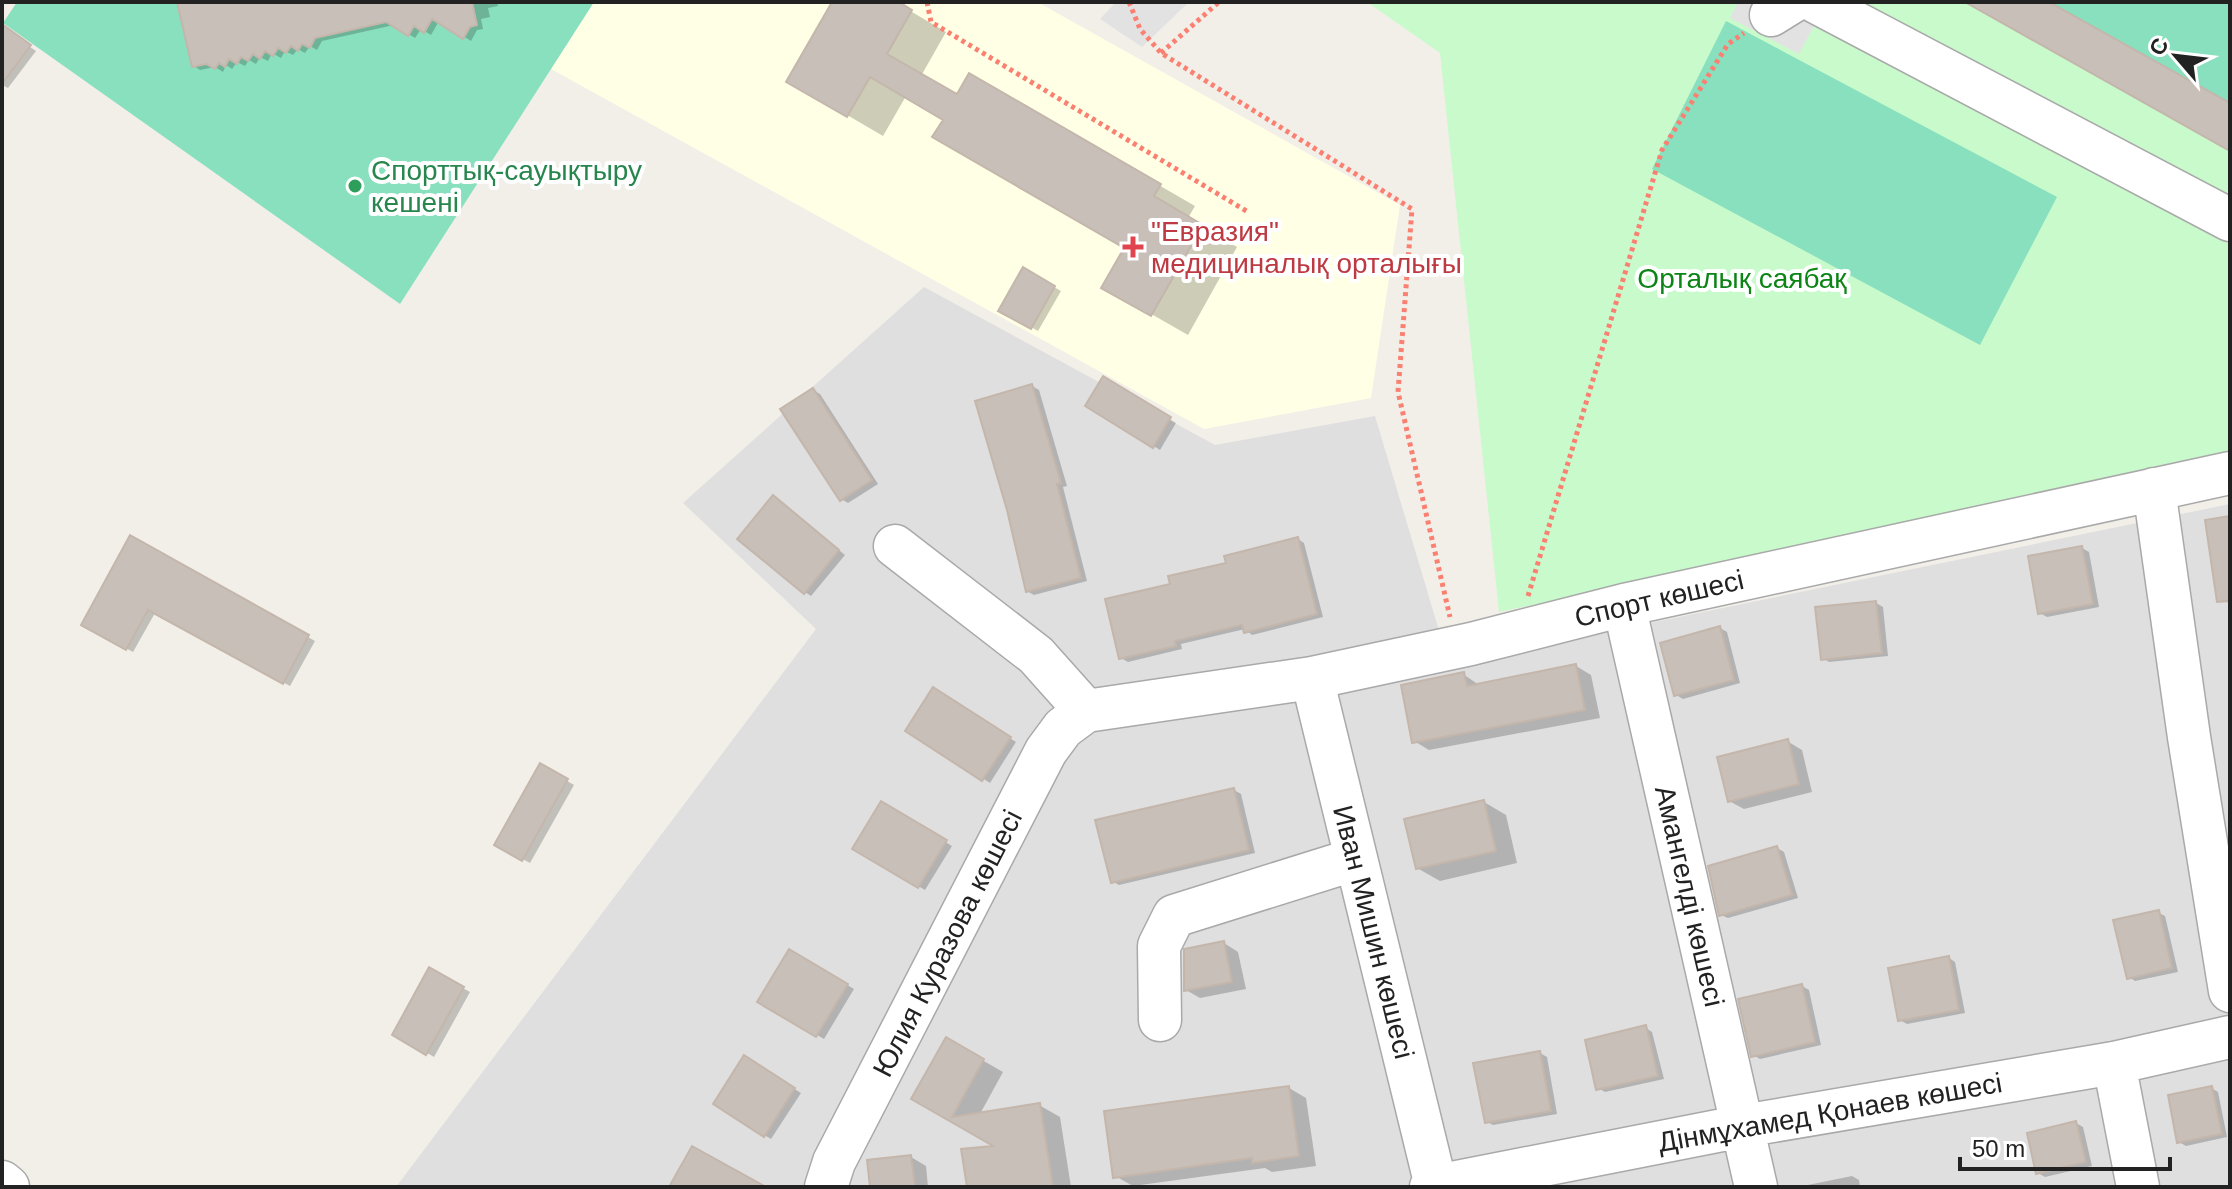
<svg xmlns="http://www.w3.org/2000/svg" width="2232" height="1189" font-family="Arial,sans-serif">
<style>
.residential{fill:#e0dfdf}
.education{fill:#ffffe5}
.park{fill:#c8facc}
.pitch{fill:#88e0be}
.parking{fill:#e2e2e2}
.shadow{fill:#0003}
.building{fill:#c7bfb8;stroke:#c4b6ab;stroke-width:2}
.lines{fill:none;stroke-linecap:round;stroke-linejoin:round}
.minor-casing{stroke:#a9a9a9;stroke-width:45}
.path{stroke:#fa8072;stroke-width:5;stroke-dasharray:4 4;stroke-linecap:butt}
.minor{stroke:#fff;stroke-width:42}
.leisure-dot{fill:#2e9e5b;stroke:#fff;stroke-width:3}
.health-dot{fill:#e0444e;stroke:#fff;stroke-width:3}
.labels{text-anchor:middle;stroke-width:8;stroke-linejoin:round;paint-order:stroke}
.leisure-label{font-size:28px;fill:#27864d;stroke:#fff;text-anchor:start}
.health-label{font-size:28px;fill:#be3a42;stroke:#fff;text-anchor:start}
.park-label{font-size:28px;fill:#0c8416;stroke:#fff}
.street-label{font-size:28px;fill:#222;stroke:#fff}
</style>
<rect width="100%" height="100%" fill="#f2efe9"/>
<path class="residential" d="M 924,287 L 1215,445 L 1375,416 L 1449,664 L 2230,504 L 2230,1187 L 396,1187 L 816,629 L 683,503 Z"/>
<path class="education" d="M 594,2 L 1041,2 L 1041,4 L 1400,205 L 1371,398 L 1204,429 L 551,69 Z"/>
<path class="park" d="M 1367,2 L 2230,2 L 2230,455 L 1499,612 L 1440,53 Z"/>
<path class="pitch" d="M 17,2 L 594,2 L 400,304 L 3,23 Z
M 1965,2 L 2230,2 L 2230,151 Z
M 1726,21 L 2057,197 L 1980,345 L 1652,169 Z"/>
<path class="parking" d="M 1116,2 L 1189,2 L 1142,47 L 1100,19 Z
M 1738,2 L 1794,2 L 1819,16 L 1799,54 L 1730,18 Z"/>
<path class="shadow" d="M 179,2 L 497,2 L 498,6 L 488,8 L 490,17 L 481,19 L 483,29 L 477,30 L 471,41 L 439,21 L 431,35 L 421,29 L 415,38 L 394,25 L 322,41 L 317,50 L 310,46 L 305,53 L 298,49 L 293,55 L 285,51 L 281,58 L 272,53 L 268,61 L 260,57 L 256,64 L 249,60 L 245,66 L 237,62 L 232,69 L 226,65 L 223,72 L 215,67 L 200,70 L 194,66 Z
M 835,2 L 895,2 L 946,32 L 921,76 L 958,96 L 970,76 L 1195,206 L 1188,218 L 1237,247 L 1188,335 L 1104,287 L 1127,247 L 945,119 L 906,96 L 883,136 L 789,81 Z
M 2,28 L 36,51 L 8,88 L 2,85 Z
M 1024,270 L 1061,291 L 1038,331 L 1001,310 Z
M 1104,379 L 1176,423 L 1160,450 L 1088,405 Z
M 1032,386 L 1039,390 L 1067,486 L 1063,487 L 1087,581 L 1034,595 L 1027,591 Z
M 813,390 L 820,394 L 878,484 L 848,503 L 841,499 Z
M 780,502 L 845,555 L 811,596 L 805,592 Z
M 130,538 L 315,641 L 290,686 L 155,613 L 133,652 L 83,625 Z
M 1298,539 L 1304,543 L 1323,617 L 1252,635 L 1245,629 L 1181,644 L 1182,649 L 1128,662 L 1121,658 L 1172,585 Z
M 2082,548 L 2089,552 L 2099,607 L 2047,617 L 2040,613 Z
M 1876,603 L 1883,607 L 1888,656 L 1829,662 L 1823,658 Z
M 1720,628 L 1727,632 L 1740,683 L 1683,699 L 1676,695 Z
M 1576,666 L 1591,675 L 1600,718 L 1429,750 L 1414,741 L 1463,674 L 1479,685 Z
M 934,690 L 1016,742 L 990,783 L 908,730 Z
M 1787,741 L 1802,750 L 1812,792 L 1744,809 L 1729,801 Z
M 541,766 L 574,785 L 530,863 L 496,845 Z
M 1234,790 L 1241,794 L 1255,853 L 1119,885 L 1112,881 Z
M 1484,802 L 1506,815 L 1517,863 L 1440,881 L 1417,868 Z
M 881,804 L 952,846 L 925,890 L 855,848 Z
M 1777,848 L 1784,852 L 1798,898 L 1728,918 L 1721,915 Z
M 2159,913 L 2165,916 L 2178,972 L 2135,981 L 2129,977 Z
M 1224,943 L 1238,952 L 1246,989 L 1200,998 L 1186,990 Z
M 790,951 L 854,989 L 824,1039 L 760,1002 Z
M 1949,958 L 1955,962 L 1965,1013 L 1907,1024 L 1900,1020 Z
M 430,970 L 470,992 L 434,1057 L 395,1034 Z
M 1802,986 L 1809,990 L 1821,1045 L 1760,1059 L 1753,1055 Z
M 1646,1028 L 1652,1032 L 1664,1079 L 1605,1092 L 1598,1088 Z
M 947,1040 L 1003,1072 L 980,1114 L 1039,1105 L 1060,1117 L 1071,1187 L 969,1187 L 999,1147 L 914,1098 Z
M 1540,1053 L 1547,1057 L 1557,1114 L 1493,1125 L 1486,1121 Z
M 745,1058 L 801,1093 L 771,1139 L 715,1104 Z
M 1289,1088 L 1306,1098 L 1316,1166 L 1272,1172 L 1265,1168 L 1133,1186 L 1115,1176 Z
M 2211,1088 L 2218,1092 L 2227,1137 L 2186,1146 L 2179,1142 Z
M 2076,1123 L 2083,1127 L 2092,1166 L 2045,1177 L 2038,1173 Z
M 911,1157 L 926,1166 L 928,1187 L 872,1187 Z
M 1852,1176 L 1859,1180 L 1860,1187 L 1798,1187 Z"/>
<path class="building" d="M 177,2 L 472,2 L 477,25 L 470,27 L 463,39 L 432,19 L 424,33 L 414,26 L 408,36 L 386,22 L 315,38 L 310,48 L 302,44 L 298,51 L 291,46 L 286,53 L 278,48 L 273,56 L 265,51 L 260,59 L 253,54 L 248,61 L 241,57 L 237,64 L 229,59 L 225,67 L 219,63 L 215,69 L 206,64 L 192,67 Z
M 832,2 L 899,2 L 912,10 L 887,54 L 957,94 L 969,73 L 1161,184 L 1154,196 L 1203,225 L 1151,316 L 1101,288 L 1124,248 L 932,137 L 943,120 L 870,77 L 847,117 L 786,82 Z
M 1965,2 L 2049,2 L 2230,103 L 2230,151 Z
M 2,24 L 31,45 L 2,84 Z
M 1023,267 L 1055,286 L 1031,329 L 998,311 Z
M 1103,376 L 1171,417 L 1153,448 L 1085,406 Z
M 1032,384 L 1061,483 L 1057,484 L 1081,578 L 1026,592 L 1007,510 L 975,401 Z
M 813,388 L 872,480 L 840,501 L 780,409 Z
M 773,495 L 839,550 L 804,594 L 737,539 Z
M 2230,516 L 2230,601 L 2217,602 L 2205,520 Z
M 130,535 L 309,635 L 283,684 L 148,610 L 126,650 L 81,625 Z
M 1298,537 L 1317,614 L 1244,633 L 1242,625 L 1175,641 L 1176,646 L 1119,659 L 1105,599 L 1170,584 L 1168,576 L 1226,563 L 1224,556 Z
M 2082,546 L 2093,604 L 2038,614 L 2028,556 Z
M 1876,601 L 1882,653 L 1821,660 L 1815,607 Z
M 1720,626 L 1734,680 L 1674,696 L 1660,643 Z
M 1576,664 L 1585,710 L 1412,743 L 1401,685 L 1464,672 L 1467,686 Z
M 933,687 L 1011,737 L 982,781 L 905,731 Z
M 1788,739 L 1799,784 L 1728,802 L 1717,757 Z
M 540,763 L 568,779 L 522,861 L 494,845 Z
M 1234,788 L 1249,850 L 1111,883 L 1095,820 Z
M 1484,800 L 1496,851 L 1416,869 L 1404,819 Z
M 881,801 L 947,840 L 918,888 L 852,849 Z
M 1777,846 L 1792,895 L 1719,916 L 1708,866 Z
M 2159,910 L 2172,968 L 2127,979 L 2113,920 Z
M 1224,941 L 1232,982 L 1184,991 L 1184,949 Z
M 789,949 L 848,984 L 816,1037 L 757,1002 Z
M 1949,956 L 1959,1010 L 1898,1021 L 1888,968 Z
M 429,967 L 464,987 L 426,1055 L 392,1035 Z
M 1802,984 L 1815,1042 L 1751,1057 L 1738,999 Z
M 1646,1025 L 1658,1076 L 1596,1090 L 1585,1040 Z
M 946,1037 L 984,1059 L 952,1117 L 1040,1103 L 1053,1187 L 967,1187 L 961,1149 L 993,1146 L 911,1099 Z
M 1540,1051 L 1551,1111 L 1485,1123 L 1473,1063 Z
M 744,1055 L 795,1088 L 764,1137 L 713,1104 Z
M 1289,1086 L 1299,1156 L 1252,1163 L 1252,1158 L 1113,1178 L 1104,1111 Z
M 2212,1086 L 2222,1134 L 2177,1143 L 2168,1095 Z
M 2076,1121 L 2086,1162 L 2036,1174 L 2027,1133 Z
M 692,1146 L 766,1187 L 669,1187 Z
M 911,1155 L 915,1187 L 870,1187 L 867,1160 Z"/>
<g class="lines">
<defs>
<path id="minor" d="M 1816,2 L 2230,220
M 1771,15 L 1792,2
M 2154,489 L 2189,737 L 2230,991
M 895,546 L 1036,655 L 1086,711
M 1624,605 L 1756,1187
M 1312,678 L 1436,1186
M 1160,1020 L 1159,946 L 1174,916 L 1356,859
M 2114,1063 L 2138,1187
M 2,1182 L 8,1187
M 826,1187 L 834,1162 L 1046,751 L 1063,728 L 1086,711 L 1312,678 L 1471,644 L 1624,605 L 2230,473
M 1431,1187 L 1743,1126 L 2114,1063 L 2230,1037"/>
</defs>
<use href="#minor" class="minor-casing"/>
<path class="path" d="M 927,2 L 931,22 L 1248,212
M 1129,2 L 1140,29 L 1161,53 L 1412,209 L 1398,392 L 1450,617
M 1161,53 L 1219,2
M 1528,596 L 1662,150 L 1728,44 L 1744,33"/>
<use href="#minor" class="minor"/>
</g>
<circle class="leisure-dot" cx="355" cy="186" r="8"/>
<path class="health-dot" d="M1129 235h8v8h8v8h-8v8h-8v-8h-8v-8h8z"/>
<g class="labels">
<g class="leisure-label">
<text x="371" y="180">Спорттық-сауықтыру<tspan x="371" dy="32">кешені</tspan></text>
</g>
<g class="health-label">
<text x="1151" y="241">"Евразия"<tspan x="1151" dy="32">медициналық орталығы</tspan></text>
</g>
<g class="park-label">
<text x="1742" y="288">Орталық саябақ</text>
</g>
<g class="street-label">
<text transform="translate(1659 598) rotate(-13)" y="10">Спорт көшесі</text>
<text transform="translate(1690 896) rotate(77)" y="10">Амангелді көшесі</text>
<text transform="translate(1374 932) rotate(76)" y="10">Иван Мишин көшесі</text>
<text transform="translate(947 943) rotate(-63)" y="10">Юлия Куразова көшесі</text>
<text transform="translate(1830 1112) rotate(-10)" y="10">Дінмұхамед Қонаев көшесі</text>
</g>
</g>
<rect width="2232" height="1189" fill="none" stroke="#222222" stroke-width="8"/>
<g transform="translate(2176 56) rotate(298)" stroke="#ffffff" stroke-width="6" paint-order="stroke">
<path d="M0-6L14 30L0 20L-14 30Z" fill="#222222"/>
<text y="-12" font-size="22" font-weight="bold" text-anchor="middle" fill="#222222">С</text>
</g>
<path d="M1960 1157v12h210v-12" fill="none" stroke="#222222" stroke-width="4"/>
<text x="1972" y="1157" font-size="24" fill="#222222" stroke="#ffffff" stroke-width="6" paint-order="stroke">50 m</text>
</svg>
